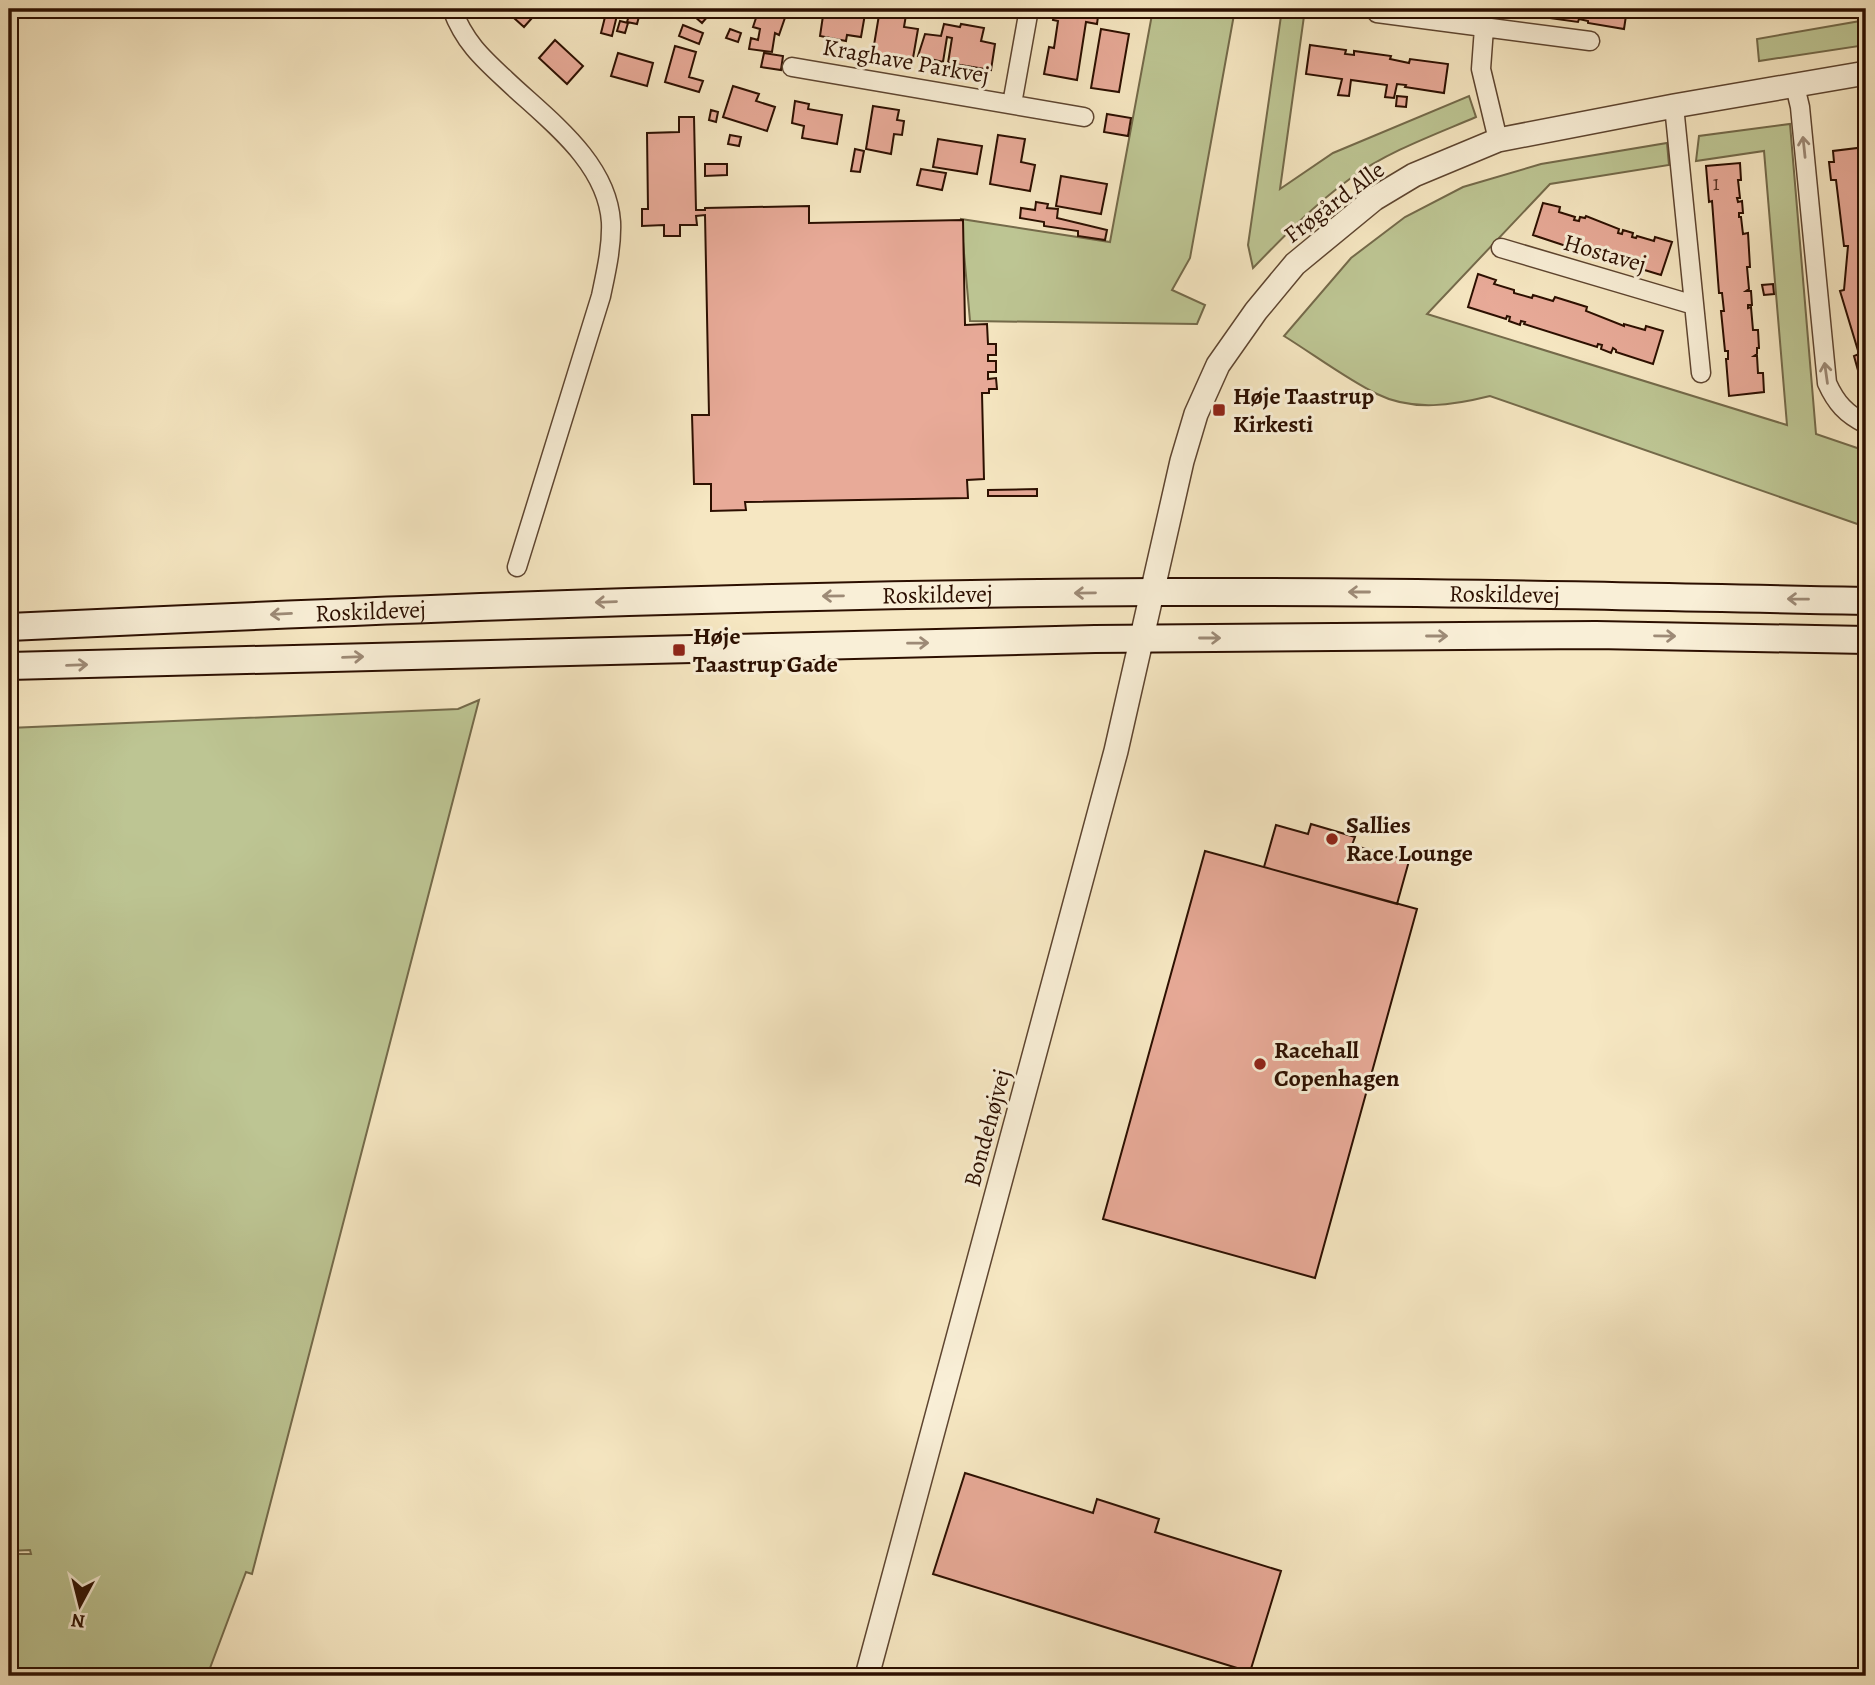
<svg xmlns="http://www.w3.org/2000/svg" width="1875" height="1685" font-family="Alegreya,serif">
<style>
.green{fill:#bdc593;stroke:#746a4a;stroke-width:2}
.building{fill:#e8aa98;stroke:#2c0f00;stroke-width:2}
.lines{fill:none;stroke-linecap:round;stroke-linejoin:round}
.minor-casing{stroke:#5e4530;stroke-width:21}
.tertiary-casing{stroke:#5e4530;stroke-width:26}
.secondary-casing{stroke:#2c0f00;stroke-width:30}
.minor{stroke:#f9efd7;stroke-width:18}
.tertiary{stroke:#f9efd7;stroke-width:23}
.secondary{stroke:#f9efd7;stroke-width:26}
.oneway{stroke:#9d8a76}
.poi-dot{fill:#8f2418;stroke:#f9efd7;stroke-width:2.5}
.labels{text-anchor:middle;stroke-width:6;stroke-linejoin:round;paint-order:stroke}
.number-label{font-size:21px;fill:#5b3626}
.street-label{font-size:24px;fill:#2c0f00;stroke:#f9efd7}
.poi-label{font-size:24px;font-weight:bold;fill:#2c0f00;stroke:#f9efd7;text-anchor:start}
</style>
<rect width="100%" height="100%" fill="#f6e7c2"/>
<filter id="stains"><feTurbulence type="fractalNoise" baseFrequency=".00286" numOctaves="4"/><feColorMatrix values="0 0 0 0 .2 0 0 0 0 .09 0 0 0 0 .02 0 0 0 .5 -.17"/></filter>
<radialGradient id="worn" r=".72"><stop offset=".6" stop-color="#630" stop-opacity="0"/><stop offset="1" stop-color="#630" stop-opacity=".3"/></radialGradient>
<path class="green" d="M 1153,9 L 1235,9 L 1190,258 L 1172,290 L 1205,305 L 1197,324 L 970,321 L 961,219 L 1110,242 Z
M 1282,9 L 1305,9 L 1280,189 L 1333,153 L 1469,96 L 1476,117 C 1434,135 1389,151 1351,178 C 1315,204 1284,236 1253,268 L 1248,245 Z
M 1866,20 L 1866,45 L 1759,61 L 1757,39 Z
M 1790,124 L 1816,434 L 1866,451 L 1866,527 L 1490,396 C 1454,405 1413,412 1377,394 C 1348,380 1313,354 1284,336 L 1351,258 L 1405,217 L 1463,187 L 1541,164 L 1667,143 L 1669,165 L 1550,184 L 1427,314 L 1787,425 L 1764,151 L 1696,161 L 1699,136 Z
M 479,700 L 252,1574 L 246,1572 L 207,1676 L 9,1676 L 9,1554 L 31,1554 L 30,1550 L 9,1551 L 9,728 L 458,709 Z"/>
<path class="building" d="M 504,9 L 540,9 L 524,27 Z
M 607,9 L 618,11 L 612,36 L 601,33 Z
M 631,9 L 641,9 L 637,24 L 627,22 Z
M 686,9 L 714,9 L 702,23 Z
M 759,9 L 788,9 L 779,35 L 775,33 L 772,52 L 749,49 L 751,38 L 758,40 L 760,29 L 753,27 Z
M 824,9 L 851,9 L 851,12 L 865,14 L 861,37 L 847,35 L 846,41 L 820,36 Z
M 880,9 L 907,9 L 904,27 L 918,29 L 913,58 L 900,56 L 898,62 L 872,57 Z
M 1055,9 L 1099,9 L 1097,24 L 1086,22 L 1077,80 L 1044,74 L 1049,47 L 1054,48 L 1058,21 L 1053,20 Z
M 1627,9 L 1624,29 L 1588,23 L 1588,21 L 1579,19 L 1578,22 L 1542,17 L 1543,14 L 1524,11 L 1524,15 L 1487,10 Z
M 1794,9 L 1824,9 L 1824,14 Z
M 620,21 L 628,23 L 625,33 L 617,31 Z
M 944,24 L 960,27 L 961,24 L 984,28 L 981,41 L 995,44 L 991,70 L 948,63 L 952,38 L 947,37 L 943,62 L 918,56 L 925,34 L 941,36 Z
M 683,25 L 703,33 L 699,44 L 679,36 Z
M 730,29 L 741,33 L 738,42 L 726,38 Z
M 1101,29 L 1129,34 L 1119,92 L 1091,88 Z
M 555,40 L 583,66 L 567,84 L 539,58 Z
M 1310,45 L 1346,50 L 1345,54 L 1354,55 L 1354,51 L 1391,56 L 1390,59 L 1409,63 L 1410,59 L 1448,64 L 1444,93 L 1405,87 L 1406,85 L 1397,84 L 1394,98 L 1385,97 L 1387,85 L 1351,80 L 1349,96 L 1338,95 L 1342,79 L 1306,74 Z
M 675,46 L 696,52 L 689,77 L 703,81 L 699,92 L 665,82 Z
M 618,53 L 653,63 L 647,86 L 611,76 Z
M 764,53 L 783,56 L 781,70 L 761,67 Z
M 733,86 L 759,94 L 756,101 L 775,107 L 767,131 L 723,117 Z
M 1397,96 L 1407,97 L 1406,107 L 1396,106 Z
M 795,101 L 809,104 L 808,109 L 842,115 L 837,144 L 802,138 L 804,126 L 792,123 Z
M 873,106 L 899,110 L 897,120 L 904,121 L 902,135 L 894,134 L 891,154 L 866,149 Z
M 711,110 L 718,112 L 716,122 L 709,120 Z
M 1107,114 L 1131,118 L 1128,136 L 1104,132 Z
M 679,117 L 694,117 L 696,210 L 705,210 L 705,208 L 809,206 L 809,223 L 963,220 L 965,325 L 987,324 L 988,344 L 996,344 L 996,355 L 988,355 L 988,361 L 996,361 L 996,372 L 988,372 L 988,379 L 996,378 L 997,389 L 989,389 L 989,393 L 982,393 L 984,479 L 967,480 L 968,498 L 745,502 L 746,510 L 711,511 L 711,484 L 694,484 L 692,415 L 709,415 L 705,215 L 696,216 L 697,225 L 680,225 L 680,236 L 664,236 L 664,225 L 642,226 L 642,209 L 648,209 L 647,133 L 679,132 Z
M 730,135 L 741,137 L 739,146 L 728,144 Z
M 998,135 L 1025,139 L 1021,162 L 1035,165 L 1030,191 L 990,184 Z
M 938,139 L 982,146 L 977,174 L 933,167 Z
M 1866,147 L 1866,374 L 1865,372 L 1859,374 L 1854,356 L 1859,354 L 1840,291 L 1844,290 L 1848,246 L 1844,246 L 1836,180 L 1831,180 L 1829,162 L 1834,162 L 1833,151 Z
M 855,149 L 864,151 L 860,172 L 851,171 Z
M 1740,163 L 1741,180 L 1738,180 L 1740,198 L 1737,198 L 1738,202 L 1742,201 L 1743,213 L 1739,213 L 1739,217 L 1741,217 L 1743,234 L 1748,233 L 1750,267 L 1747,267 L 1749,289 L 1746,291 L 1751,291 L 1752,305 L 1748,305 L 1748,308 L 1751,307 L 1753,330 L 1758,330 L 1759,348 L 1757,348 L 1757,354 L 1754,356 L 1757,356 L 1758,373 L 1763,373 L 1764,392 L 1729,396 L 1726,359 L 1728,359 L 1728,351 L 1725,351 L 1721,311 L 1724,311 L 1722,293 L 1719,293 L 1712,201 L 1709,202 L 1706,166 Z
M 705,164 L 727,164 L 727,175 L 705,176 Z
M 921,169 L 946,173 L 942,190 L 917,185 Z
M 1061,176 L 1107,184 L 1101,214 L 1056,206 Z
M 1036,202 L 1048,204 L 1047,208 L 1058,209 L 1057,218 L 1107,230 L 1105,240 L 1078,236 L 1078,231 L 1044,226 L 1044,222 L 1020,218 L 1021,208 L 1035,210 Z
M 1543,203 L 1560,207 L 1559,212 L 1575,217 L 1574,220 L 1579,221 L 1580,217 L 1585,218 L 1586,216 L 1619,229 L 1618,233 L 1622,234 L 1623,230 L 1633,233 L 1632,237 L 1636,238 L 1637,236 L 1654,241 L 1655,237 L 1672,242 L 1661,275 L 1628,265 L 1629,262 L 1611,257 L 1610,259 L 1576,249 L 1576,246 L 1567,243 L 1566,246 L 1533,235 Z
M 1478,274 L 1496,280 L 1494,284 L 1514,290 L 1514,293 L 1532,298 L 1533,295 L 1553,301 L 1555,297 L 1587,307 L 1586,311 L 1624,326 L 1624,324 L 1645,330 L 1646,326 L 1663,331 L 1653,364 L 1616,352 L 1616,350 L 1613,348 L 1611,353 L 1601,349 L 1602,345 L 1598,344 L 1597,347 L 1524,324 L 1525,322 L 1521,321 L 1520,325 L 1509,321 L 1510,317 L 1507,316 L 1506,319 L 1468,307 Z
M 1773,284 L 1774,294 L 1764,295 L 1762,285 Z
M 1037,489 L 1037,496 L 988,496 L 988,490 Z
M 1311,824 L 1355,837 L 1352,845 L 1409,861 L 1397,904 L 1264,867 L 1276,825 L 1308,834 Z
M 1205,851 L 1417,909 L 1315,1278 L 1103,1219 Z
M 965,1473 L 1093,1513 L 1097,1499 L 1159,1519 L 1155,1532 L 1281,1571 L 1250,1672 L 933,1574 Z"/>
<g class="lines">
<defs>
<path id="minor" d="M 452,9 C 464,41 481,57 506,80 C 547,119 607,161 611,222 C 612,247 606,272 601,296 L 517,567
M 1378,9 L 1377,13 L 1590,41
M 1484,28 L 1481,69 L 1498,140
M 792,67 L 1084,117
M 1795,86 L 1800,107 L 1827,383 C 1836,403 1846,414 1866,424
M 1012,104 L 1029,9
M 1674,106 L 1701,373
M 1501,248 L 1694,305"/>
<path id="tertiary" d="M 867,1676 L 1116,751 L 1182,461 L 1196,414 L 1218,365 L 1256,311 L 1295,264 L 1374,199 L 1414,175 L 1498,140 L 1674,106 L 1866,73"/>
<g id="secondary">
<path id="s1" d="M 9,627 C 391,609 774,594 1157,592 C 1393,591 1630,596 1866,601"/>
<path d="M 9,666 L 1095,639 L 1596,635 L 1866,640"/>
</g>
</defs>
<use href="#minor" class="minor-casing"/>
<use href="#tertiary" class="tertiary-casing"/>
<use href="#secondary" class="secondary-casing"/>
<use href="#minor" class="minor"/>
<use href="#tertiary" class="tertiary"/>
<use href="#secondary" class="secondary"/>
</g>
<defs><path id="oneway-shaft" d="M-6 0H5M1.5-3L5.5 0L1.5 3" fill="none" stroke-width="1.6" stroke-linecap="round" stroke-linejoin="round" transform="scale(1.75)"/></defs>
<g class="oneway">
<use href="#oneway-shaft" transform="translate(1804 147) rotate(-96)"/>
<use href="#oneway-shaft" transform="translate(1826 373) rotate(-98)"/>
<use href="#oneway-shaft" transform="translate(1359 592) rotate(-180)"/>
<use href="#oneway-shaft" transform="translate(1085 593) rotate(179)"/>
<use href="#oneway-shaft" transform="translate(833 596) rotate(179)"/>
<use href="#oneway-shaft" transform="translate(1798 599) rotate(-179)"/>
<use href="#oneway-shaft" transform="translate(606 602) rotate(178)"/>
<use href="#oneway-shaft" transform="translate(281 614) rotate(177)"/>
<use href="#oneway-shaft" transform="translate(1437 636)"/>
<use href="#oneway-shaft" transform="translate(1665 636) rotate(1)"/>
<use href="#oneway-shaft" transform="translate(1210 638)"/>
<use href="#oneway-shaft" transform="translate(918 643) rotate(-1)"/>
<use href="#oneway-shaft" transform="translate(353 657) rotate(-2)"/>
<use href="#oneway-shaft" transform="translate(77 665) rotate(-2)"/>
</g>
<g class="poi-dot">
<rect x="1212" y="403" width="14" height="14" rx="3.5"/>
<rect x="672" y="643" width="14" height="14" rx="3.5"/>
<circle cx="1332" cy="839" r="7"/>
<circle cx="1260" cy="1064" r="7"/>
</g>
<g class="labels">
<g class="number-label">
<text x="1716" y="190">1</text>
</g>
<g class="street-label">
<text transform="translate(906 61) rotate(10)" y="8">Kraghave Parkvej</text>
<text transform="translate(1334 202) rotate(-37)" y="8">Frøgård Alle</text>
<text transform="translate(1605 253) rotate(16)" y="8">Hostavej</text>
<text dy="8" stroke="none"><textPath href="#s1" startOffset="1496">Roskildevej</textPath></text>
<text dy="8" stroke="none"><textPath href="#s1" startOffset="929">Roskildevej</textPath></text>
<text dy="8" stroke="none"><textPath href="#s1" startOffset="362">Roskildevej</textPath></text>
<text transform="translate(987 1128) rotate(-75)" y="8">Bondehøjvej</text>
</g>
<g class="poi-label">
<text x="1233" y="404">Høje Taastrup<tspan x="1233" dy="28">Kirkesti</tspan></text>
<text x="693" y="644">Høje<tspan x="693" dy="28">Taastrup Gade</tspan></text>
<text x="1346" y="833">Sallies<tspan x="1346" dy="28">Race Lounge</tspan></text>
<text x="1274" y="1058">Racehall<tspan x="1274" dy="28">Copenhagen</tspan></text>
</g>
</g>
<rect width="1875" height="1685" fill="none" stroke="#f6e7c2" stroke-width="35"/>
<rect x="10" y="10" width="1854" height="1664" fill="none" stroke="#2c0f00" stroke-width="3.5"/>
<rect x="18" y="18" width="1840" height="1650" fill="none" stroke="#2c0f00" stroke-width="2"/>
<g transform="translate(80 1605) rotate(187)" stroke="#f9efd7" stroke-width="5" paint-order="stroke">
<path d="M0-5L12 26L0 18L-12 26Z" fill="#2c0f00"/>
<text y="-10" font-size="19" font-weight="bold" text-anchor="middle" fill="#2c0f00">N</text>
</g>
<rect width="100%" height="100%" filter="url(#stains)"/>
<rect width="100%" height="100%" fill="url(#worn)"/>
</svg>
